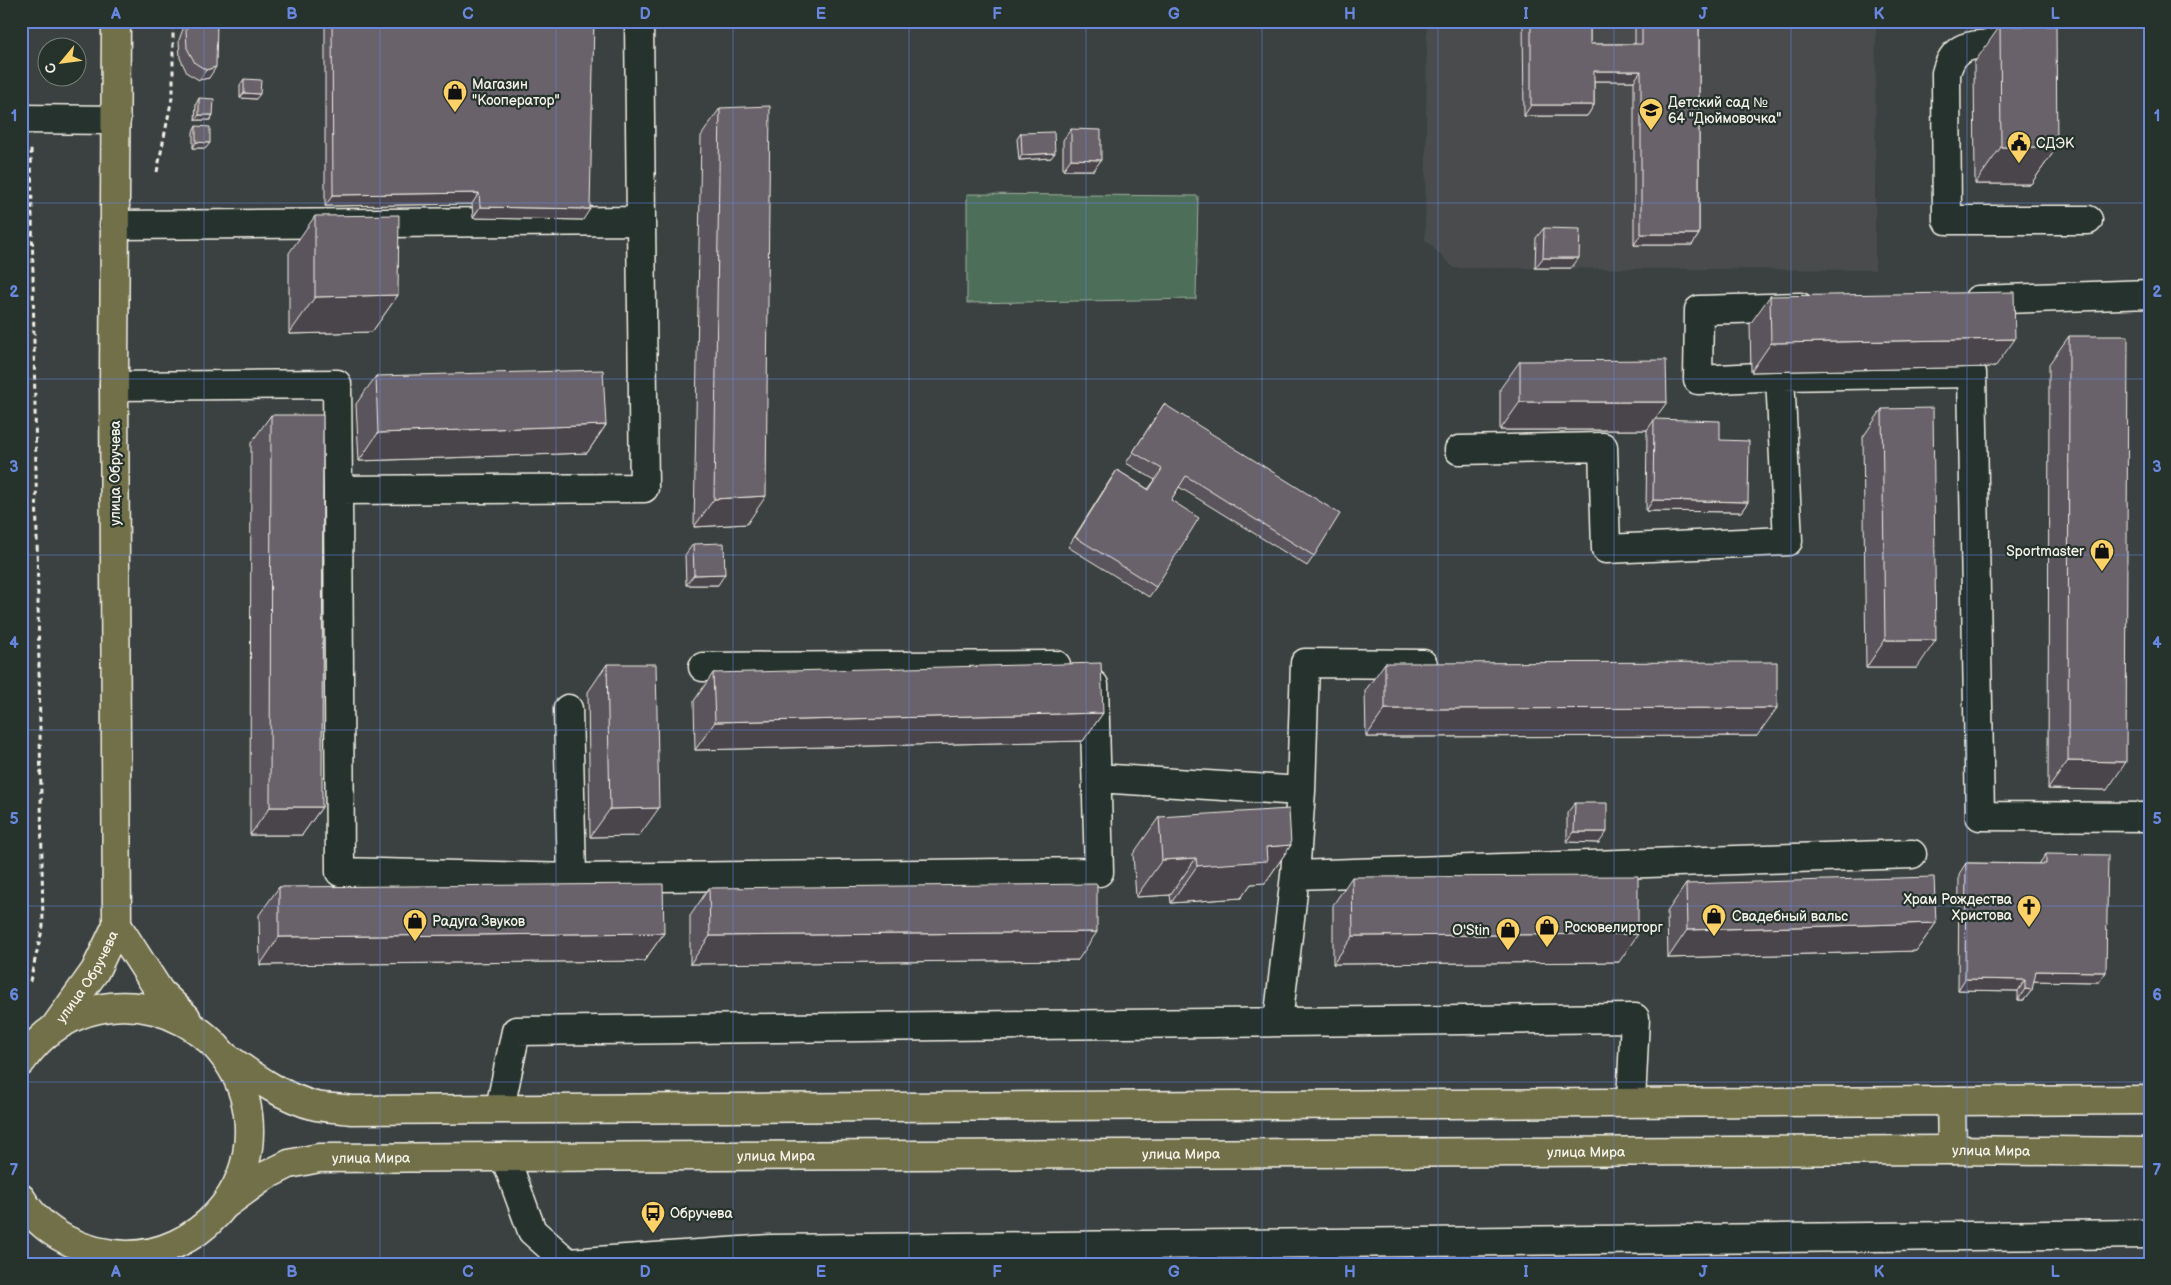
<svg xmlns="http://www.w3.org/2000/svg" width="2171" height="1285" font-family="'Balsamiq Sans',sans-serif">
<style>
.built{fill:#484b4d}
.green{fill:#4e6e58;stroke:#a1b0a0}
.lines{fill:none;stroke-linecap:round;stroke-linejoin:round}
.minor-casing{stroke:#f4f1e8;stroke-width:31}
.major-casing{stroke:#f4f1e8;stroke-width:31}
.path{stroke:#f4f1e8;stroke-width:3;stroke-dasharray:5 4;stroke-linecap:butt}
.minor{stroke:#26332d;stroke-width:28}
.major{stroke:#71704a;stroke-width:28}
.wall{fill:#5a545c;stroke:#f4f1e8}
.shaded-wall{fill:#4a454b;stroke:#f4f1e8}
.building{fill:#69626b;stroke:#f4f1e8}
.grid{fill:none;stroke:#6887de;stroke-width:1;stroke-opacity:0.55}
.labels{text-anchor:middle;stroke-width:4.5;stroke-linejoin:round;paint-order:stroke}
.poi-label{font-size:14px;fill:#f4f1e8;stroke:#26332d;text-anchor:start}
.street-label{font-size:14px;fill:#f4f1e8;stroke:#26332d}
.neatline{fill:none;stroke:#6887de;stroke-width:2}
.grid-label{font-size:16px;text-anchor:middle;font-weight:bold;fill:#6887de}
</style>
<rect width="100%" height="100%" fill="#3a4140"/>
<filter id="ink" filterUnits="userSpaceOnUse"><feTurbulence type="fractalNoise" baseFrequency=".02" numOctaves="2"/><feDisplacementMap in="SourceGraphic" scale="10" xChannelSelector="R" yChannelSelector="G"/><feConvolveMatrix kernelMatrix="1 2 1 2 8 2 1 2 1" color-interpolation-filters="sRGB"/></filter>
<g filter="url(#ink)">
<path class="built" d="M 1427,21 L 1876,21 L 1875,270 L 1454,268 L 1425,240 Z"/>
<path class="green" d="M 967,194 L 1198,196 L 1196,299 L 967,303 Z
M 1835,1261 L 1989,1263 L 1989,1264 L 1836,1264 Z"/>
<g class="lines">
<defs>
<path id="minor" d="M 2017,21 C 2002,66 1960,22 1946,73 L 1947,220 L 2088,220
M 21,119 L 116,120
M 114,225 L 641,221 L 639,21
M 1978,300 L 2150,294
M 1800,307 L 1699,310 L 1698,380 L 1780,376 L 1972,373 L 1980,816 L 2150,817
M 114,386 L 337,384 L 338,490 L 644,488 L 641,221
M 1459,450 L 1603,447 L 1606,549 L 1788,541 L 1780,376
M 338,490 L 340,872 L 572,878 L 568,709
M 703,667 L 1056,665
M 1097,778 L 1301,791 L 1305,663 L 1423,664
M 1295,875 L 1912,854
M 572,878 L 1099,872 L 1094,685
M 1278,1022 L 1295,875 L 1301,791
M 500,1108 L 516,1031 L 1635,1018 L 1631,1102
M 505,1157 L 532,1231 L 568,1263 L 770,1249 L 2150,1234"/>
<g id="major">
<path d="M 117,925 L 160,992 L 186,1017"/>
<path id="s1" d="M 55,1027 L 95,971 L 117,925 L 114,386 L 116,21"/>
<path d="M 226,1057 C 253,1076 283,1098 316,1106 C 327,1108 339,1108 351,1110 L 2150,1100"/>
<path d="M 21,1062 C 31,1048 42,1036 56,1027 C 139,972 249,1033 249,1131 C 249,1162 238,1191 217,1214 C 194,1239 161,1255 127,1255 C 85,1254 43,1235 21,1198"/>
<path d="M 1951,1101 L 1952,1150"/>
<path id="s2" d="M 225,1205 L 265,1176 L 289,1164 L 319,1158 L 505,1157 L 1952,1150 L 2150,1152"/>
</g>
</defs>
<use href="#minor" class="minor-casing"/>
<use href="#major" class="major-casing"/>
<path class="path" d="M 157,172 L 173,93 L 173,21
M 21,983 L 30,981 L 43,926 L 31,147"/>
<use href="#minor" class="minor"/>
<use href="#major" class="major"/>
</g>
<path class="wall" d="M 188,21 L 217,21 L 209,78 L 199,80 L 187,73 L 180,58 L 179,40 L 183,29 Z
M 325,21 L 594,21 L 583,220 L 473,218 L 472,204 L 325,206 Z
M 1523,21 L 1590,21 L 1590,44 L 1635,44 L 1635,21 L 1699,21 L 1699,234 L 1692,245 L 1634,245 L 1634,81 L 1594,81 L 1594,105 L 1587,116 L 1524,116 Z
M 2000,26 L 2057,147 L 2031,184 L 1975,184 L 1974,63 Z
M 244,79 L 256,99 L 240,98 L 240,85 Z
M 199,98 L 213,115 L 210,120 L 195,120 L 196,104 Z
M 720,108 L 747,524 L 694,527 L 701,136 Z
M 196,126 L 206,148 L 193,148 L 193,132 Z
M 1071,129 L 1094,170 L 1063,170 L 1063,140 Z
M 1021,133 L 1051,158 L 1019,160 L 1017,139 Z
M 315,216 L 398,295 L 372,332 L 289,334 L 289,253 Z
M 1544,228 L 1571,268 L 1535,268 L 1536,238 Z
M 1770,296 L 1995,367 L 1751,372 L 1750,324 Z
M 2069,336 L 2107,790 L 2048,789 L 2049,364 Z
M 1520,361 L 1667,402 L 1654,419 L 1720,440 L 1748,502 L 1741,512 L 1646,511 L 1647,430 L 1500,430 L 1500,389 Z
M 376,376 L 606,425 L 587,453 L 359,461 L 356,404 Z
M 1164,404 L 1314,556 L 1307,566 L 1179,487 L 1171,500 L 1156,587 L 1149,597 L 1068,547 L 1110,480 L 1117,470 L 1148,489 L 1155,480 L 1126,463 Z
M 1882,409 L 1917,668 L 1866,668 L 1863,437 Z
M 271,415 L 322,807 L 302,835 L 250,835 L 251,443 Z
M 693,544 L 718,585 L 686,585 L 685,555 Z
M 1385,663 L 1757,736 L 1366,737 L 1365,691 Z
M 607,664 L 639,836 L 590,837 L 588,692 Z
M 713,673 L 1103,713 L 1083,741 L 695,750 L 694,701 Z
M 1575,803 L 1599,843 L 1567,842 L 1567,813 Z
M 1159,817 L 1291,845 L 1265,883 L 1251,884 L 1241,898 L 1171,903 L 1170,895 L 1136,897 L 1133,854 Z
M 2046,854 L 2106,972 L 2099,982 L 2033,981 L 2032,990 L 2024,1000 L 2018,1000 L 2018,991 L 1958,990 L 1959,874 L 1966,863 L 2039,864 Z
M 1352,877 L 1619,962 L 1333,964 L 1333,905 Z
M 1686,884 L 1936,923 L 1916,951 L 1668,958 L 1667,912 Z
M 279,887 L 664,933 L 644,961 L 260,965 L 259,915 Z
M 709,888 L 1078,960 L 690,964 L 690,916 Z"/>
<path class="shaded-wall" d="M 216,67 L 209,78 L 199,80 L 206,70 Z
M 1594,71 L 1641,71 L 1634,81 L 1587,81 Z
M 244,93 L 260,94 L 256,99 L 240,98 Z
M 1531,105 L 1594,105 L 1587,116 L 1524,116 Z
M 199,115 L 213,115 L 210,120 L 195,120 Z
M 196,142 L 210,143 L 206,148 L 193,148 Z
M 2001,147 L 2057,147 L 2031,184 L 1975,184 Z
M 1055,153 L 1051,158 L 1019,160 L 1022,155 Z
M 1071,159 L 1101,160 L 1094,170 L 1063,170 Z
M 479,193 L 472,204 L 325,206 L 333,195 Z
M 480,207 L 590,209 L 583,220 L 473,218 Z
M 1641,234 L 1699,234 L 1692,245 L 1634,245 Z
M 1543,258 L 1579,258 L 1571,268 L 1535,268 Z
M 398,295 L 372,332 L 289,334 L 315,297 Z
M 2015,339 L 1995,367 L 1751,372 L 1771,343 Z
M 1520,402 L 1667,402 L 1647,430 L 1500,430 Z
M 606,425 L 587,453 L 359,461 L 378,433 Z
M 766,496 L 747,524 L 694,527 L 714,499 Z
M 1653,500 L 1748,502 L 1741,512 L 1646,511 Z
M 725,574 L 718,585 L 686,585 L 694,575 Z
M 1885,640 L 1936,640 L 1917,668 L 1866,668 Z
M 1777,708 L 1757,736 L 1366,737 L 1385,709 Z
M 1103,713 L 1083,741 L 695,750 L 715,722 Z
M 2068,761 L 2126,762 L 2107,790 L 2048,789 Z
M 270,807 L 322,807 L 302,835 L 250,835 Z
M 659,808 L 639,836 L 590,837 L 610,809 Z
M 1574,832 L 1607,832 L 1599,843 L 1567,842 Z
M 1291,845 L 1265,883 L 1251,884 L 1241,898 L 1171,903 L 1197,866 L 1266,847 Z
M 1196,858 L 1170,895 L 1136,897 L 1162,860 Z
M 1936,923 L 1916,951 L 1668,958 L 1687,930 Z
M 1097,932 L 1078,960 L 690,964 L 710,936 Z
M 664,933 L 644,961 L 260,965 L 279,937 Z
M 1638,934 L 1619,962 L 1333,964 L 1353,936 Z
M 2036,971 L 2106,972 L 2099,982 L 2028,981 Z
M 1965,979 L 2025,980 L 2018,991 L 1958,990 Z
M 2025,989 L 2032,990 L 2024,1000 L 2018,1000 Z"/>
<path class="building" d="M 189,21 L 217,21 L 216,67 L 206,70 L 195,63 L 187,48 L 186,30 Z
M 332,21 L 594,21 L 590,209 L 480,207 L 479,193 L 333,195 Z
M 1531,21 L 1590,21 L 1590,44 L 1642,44 L 1642,21 L 1699,21 L 1699,234 L 1641,234 L 1641,71 L 1594,71 L 1594,105 L 1531,105 Z
M 2000,26 L 2056,26 L 2057,147 L 2001,147 Z
M 244,79 L 261,80 L 260,94 L 244,93 Z
M 199,98 L 214,99 L 213,115 L 199,115 Z
M 770,106 L 766,496 L 714,499 L 720,108 Z
M 196,126 L 210,127 L 210,143 L 196,142 Z
M 1071,129 L 1101,130 L 1101,160 L 1071,159 Z
M 1054,132 L 1055,153 L 1022,155 L 1021,133 Z
M 21,148 L 22,148 L 21,236 Z
M 399,215 L 398,295 L 315,297 L 315,216 Z
M 1544,228 L 1580,229 L 1579,258 L 1543,258 Z
M 2014,292 L 2015,339 L 1771,343 L 1770,296 Z
M 2069,336 L 2128,336 L 2126,762 L 2068,761 Z
M 1666,360 L 1667,402 L 1520,402 L 1520,361 Z
M 603,370 L 606,425 L 378,433 L 376,376 Z
M 1164,404 L 1340,514 L 1314,556 L 1186,476 L 1171,500 L 1199,518 L 1156,587 L 1075,537 L 1117,470 L 1149,490 L 1162,469 L 1133,452 Z
M 1933,408 L 1936,640 L 1885,640 L 1882,409 Z
M 271,415 L 323,415 L 322,807 L 270,807 Z
M 1654,419 L 1720,421 L 1720,440 L 1749,441 L 1748,502 L 1653,500 Z
M 724,543 L 725,574 L 694,575 L 693,544 Z
M 1777,662 L 1777,708 L 1385,709 L 1385,663 Z
M 1101,663 L 1103,713 L 715,722 L 713,673 Z
M 607,664 L 656,664 L 659,808 L 610,809 Z
M 21,731 L 24,933 L 21,933 Z
M 1575,803 L 1607,803 L 1607,832 L 1574,832 Z
M 1289,809 L 1291,845 L 1266,847 L 1267,861 L 1197,866 L 1196,858 L 1162,860 L 1159,817 Z
M 2046,854 L 2108,855 L 2106,972 L 2036,971 L 2032,990 L 2025,989 L 2025,980 L 1965,979 L 1966,863 L 2046,864 Z
M 1638,876 L 1638,934 L 1353,936 L 1352,877 Z
M 1934,877 L 1936,923 L 1687,930 L 1686,884 Z
M 663,884 L 664,933 L 279,937 L 279,887 Z
M 1097,884 L 1097,932 L 710,936 L 709,888 Z"/>
</g>
<path class="grid" d="M 204,21 L 204,1264M 380,21 L 380,1264M 556,21 L 556,1264M 733,21 L 733,1264M 909,21 L 909,1264M 1086,21 L 1086,1264M 1262,21 L 1262,1264M 1438,21 L 1438,1264M 1614,21 L 1614,1264M 1791,21 L 1791,1264M 1967,21 L 1967,1264M 21,203 L 2150,203M 21,379 L 2150,379M 21,555 L 2150,555M 21,730 L 2150,730M 21,906 L 2150,906M 21,1082 L 2150,1082"/>
<defs>
<symbol id="shop-pin" viewBox="-11 -11 22 30"><path d="M0 17L-7.5 6A9.5 9.5 0 1 1 7.5 6Z" fill="#ffd166" stroke="#26332d"/><path d="M-5-2.5h2.3a2.7 3.5 0 0 1 5.4 0H5L5.5 6h-11ZM-1.5-2.5h3a1.5 2.3 0 0 0-3 0Z" fill="#111"/></symbol>
<symbol id="school-pin" viewBox="-11 -11 22 30"><path d="M0 17L-7.5 6A9.5 9.5 0 1 1 7.5 6Z" fill="#ffd166" stroke="#26332d"/><path d="M0-5L7-2L0 1L-7-2ZM-4 1L0 2.5L4 1V4Q0 6-4 4Z" fill="#111"/></symbol>
<symbol id="civic-pin" viewBox="-11 -11 22 30"><path d="M0 17L-7.5 6A9.5 9.5 0 1 1 7.5 6Z" fill="#ffd166" stroke="#26332d"/><path d="M-.6-6.5H3V-4.5H.6V-3L4-1V1h2V6H-6V1h2V-1L-.6-3ZM-1.2 2.5V6h2.4V2.5Z" fill="#111"/></symbol>
<symbol id="church-pin" viewBox="-11 -11 22 30"><path d="M0 17L-7.5 6A9.5 9.5 0 1 1 7.5 6Z" fill="#ffd166" stroke="#26332d"/><path d="M-1.2-6h2.4v3.5h3.3v2.4h-3.3V6h-2.4V-.1h-3.3v-2.4h3.3Z" fill="#111"/></symbol>
<symbol id="bus-pin" viewBox="-11 -11 22 30"><path d="M0 17L-7.5 6A9.5 9.5 0 1 1 7.5 6Z" fill="#ffd166" stroke="#26332d"/><path d="M-5-6H5V4H4V6H2V4H-2V6H-4V4H-5ZM-3.5-4V0h7V-4ZM-3.5 1.2v1.5H-2V1.2ZM2 1.2v1.5H3.5V1.2Z" fill="#111"/></symbol>
</defs>
<g fill-rule="evenodd">
<use href="#shop-pin" x="441" y="78" width="28" height="38"/>
<use href="#school-pin" x="1637" y="96" width="28" height="38"/>
<use href="#civic-pin" x="2005" y="129" width="28" height="38"/>
<use href="#shop-pin" x="2088" y="537" width="28" height="38"/>
<use href="#church-pin" x="2015" y="893" width="28" height="38"/>
<use href="#shop-pin" x="1700" y="902" width="28" height="38"/>
<use href="#shop-pin" x="401" y="907" width="28" height="38"/>
<use href="#shop-pin" x="1533" y="913" width="28" height="38"/>
<use href="#shop-pin" x="1494" y="916" width="28" height="38"/>
<use href="#bus-pin" x="639" y="1199" width="28" height="38"/>
</g>
<g class="labels">
<g class="poi-label">
<text x="472" y="89">Магазин<tspan x="472" dy="16">"Кооператор"</tspan></text>
<text x="1668" y="107">Детский сад №<tspan x="1668" dy="16">64 "Дюймовочка"</tspan></text>
<text x="2036" y="148">СДЭК</text>
<text x="2084" y="556" text-anchor="end">Sportmaster</text>
<text x="2012" y="904" text-anchor="end">Храм Рождества<tspan x="2012" dy="16">Христова</tspan></text>
<text x="1732" y="921">Свадебный вальс</text>
<text x="432" y="926">Радуга Звуков</text>
<text x="1564" y="932">Росювелирторг</text>
<text x="1490" y="935" text-anchor="end">O'Stin</text>
<text x="670" y="1218">Обручева</text>
</g>
<g class="street-label">
<text transform="translate(115 473) rotate(-90)" y="5">улица Обручева</text>
<text dy="5" stroke="none"><textPath href="#s1" startOffset="60">улица Обручева</textPath></text>
<text dy="5" stroke="none"><textPath href="#s2" startOffset="1779">улица Мира</textPath></text>
<text dy="5" stroke="none"><textPath href="#s2" startOffset="1374">улица Мира</textPath></text>
<text dy="5" stroke="none"><textPath href="#s2" startOffset="969">улица Мира</textPath></text>
<text dy="5" stroke="none"><textPath href="#s2" startOffset="564">улица Мира</textPath></text>
<text dy="5" stroke="none"><textPath href="#s2" startOffset="159">улица Мира</textPath></text>
</g>
</g>
<rect width="2171" height="1285" fill="none" stroke="#26332d" stroke-width="55"/>
<g transform="translate(62 62) rotate(241)"><circle r="24" fill="#26332d" stroke="#787f78"/>
<path d="M0-4L9 19L0 12L-9 19Z" fill="#ffd166"/>
<text y="-8" font-size="14" font-weight="bold" text-anchor="middle" fill="#f4f1e8">С</text>
</g>
<rect x="28" y="28" width="2116" height="1230" class="neatline"/>
<g class="grid-label">
<text x="116" y="19">A</text>
<text x="292" y="19">B</text>
<text x="468" y="19">C</text>
<text x="645" y="19">D</text>
<text x="821" y="19">E</text>
<text x="997" y="19">F</text>
<text x="1174" y="19">G</text>
<text x="1350" y="19">H</text>
<text x="1526" y="19">I</text>
<text x="1703" y="19">J</text>
<text x="1879" y="19">K</text>
<text x="2055" y="19">L</text>
<text x="14" y="121">1</text>
<text x="2157" y="121">1</text>
<text x="14" y="297">2</text>
<text x="2157" y="297">2</text>
<text x="14" y="472">3</text>
<text x="2157" y="472">3</text>
<text x="14" y="648">4</text>
<text x="2157" y="648">4</text>
<text x="14" y="824">5</text>
<text x="2157" y="824">5</text>
<text x="14" y="1000">6</text>
<text x="2157" y="1000">6</text>
<text x="14" y="1175">7</text>
<text x="2157" y="1175">7</text>
<text x="116" y="1277">A</text>
<text x="292" y="1277">B</text>
<text x="468" y="1277">C</text>
<text x="645" y="1277">D</text>
<text x="821" y="1277">E</text>
<text x="997" y="1277">F</text>
<text x="1174" y="1277">G</text>
<text x="1350" y="1277">H</text>
<text x="1526" y="1277">I</text>
<text x="1703" y="1277">J</text>
<text x="1879" y="1277">K</text>
<text x="2055" y="1277">L</text>
</g>
</svg>
